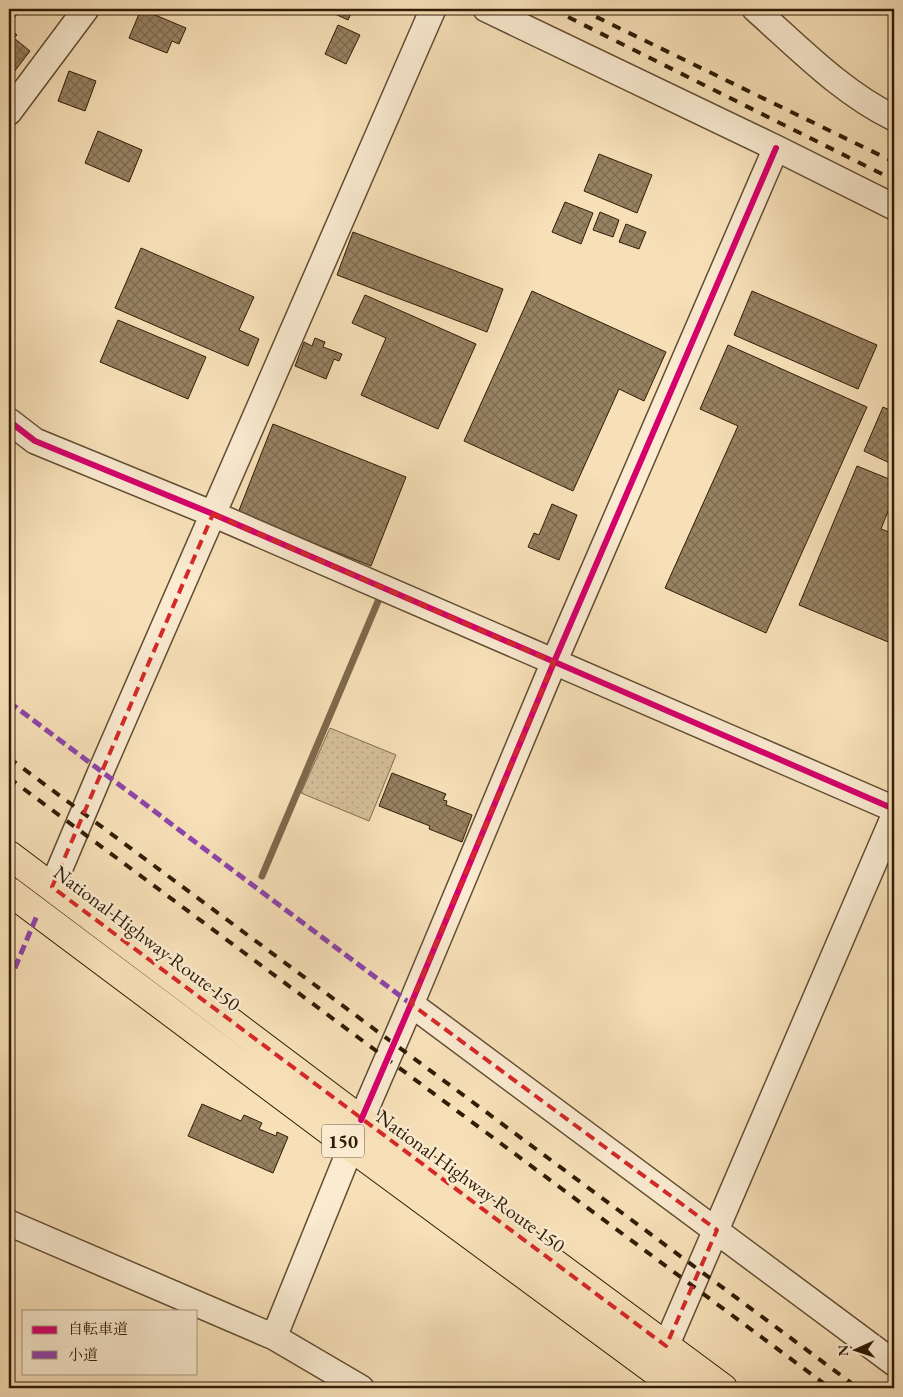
<svg xmlns="http://www.w3.org/2000/svg" width="903" height="1397" font-family="'EB Garamond','Noto Serif JP',serif">
<style>
.grass{fill:url(#grass-dots);stroke:#826e50}
.lines{fill:none;stroke-linecap:round;stroke-linejoin:round}
.stream{stroke:#7f694c;stroke-width:7}
.building{fill:url(#building-cross-hatch);stroke:#301c05}
.street-casing{stroke:#624d32;stroke-width:28}
.highway-casing{stroke:#301c05;stroke-width:30}
.street{stroke:#faebd1;stroke-width:25}
.highway{stroke:#f7e0b8;stroke-width:28}
.rail{stroke:#301c05;stroke-width:4;stroke-dasharray:9 9;stroke-linecap:butt}
.quiet{stroke:#8e44ad;stroke-width:5;stroke-dasharray:10 5;stroke-linecap:butt}
.cycleway-casing{stroke:#faebd1;stroke-width:9}
.cycleway{stroke:#d6006c;stroke-width:6}
.marked{fill:none;stroke:#d62828;stroke-width:4;stroke-dasharray:10 6;stroke-linejoin:round}
.labels{text-anchor:middle;stroke-width:5;stroke-linejoin:round;paint-order:stroke}
.shield{fill:#faebd1;stroke:#6d5a42;stroke-width:1}
.shield-label{font-size:19px;font-weight:bold;fill:#301c05}
.street-label{font-size:20px;fill:#301c05;stroke:#faebd1}
</style>
<defs>
<pattern id="grass-dots" width="8" height="8" patternUnits="userSpaceOnUse" patternTransform="scale(1.25)"><rect width="8" height="8" fill="#d5bf9a"/><path d="M2 2h.1M6 6h.1" fill="none" stroke="#b7a483" stroke-width="1.8" stroke-linecap="round"/></pattern>
<pattern id="building-cross-hatch" width="8" height="8" patternUnits="userSpaceOnUse" patternTransform="scale(1.25)"><rect width="8" height="8" fill="#978262"/><path d="M0 0l8 8M0 8l8-8" fill="none" stroke="#7c6a4f"/></pattern>
</defs>
<rect width="100%" height="100%" fill="#f7e0b8"/>
<filter id="stains"><feTurbulence type="fractalNoise" baseFrequency=".004" numOctaves="4"/><feColorMatrix values="0 0 0 0 .2 0 0 0 0 .09 0 0 0 0 .02 0 0 0 .5 -.17"/></filter>
<radialGradient id="worn" r=".72"><stop offset=".6" stop-color="#630" stop-opacity="0"/><stop offset="1" stop-color="#630" stop-opacity=".3"/></radialGradient>
<path class="grass" d="M 330,728 L 396,755 L 369,821 L 301,793 Z"/>
<g class="lines">
<path class="stream" d="M 262,876 L 379,599"/>
</g>
<path class="building" d="M 9,9 L 17,14 L 9,25 Z
M 141,9 L 186,28 L 179,44 L 172,41 L 167,53 L 129,38 Z
M 324,9 L 353,9 L 348,20 Z
M 338,25 L 360,35 L 346,64 L 325,54 Z
M 9,28 L 17,35 L 14,38 L 30,51 L 14,72 L 9,68 Z
M 69,71 L 96,81 L 85,111 L 58,101 Z
M 98,131 L 142,150 L 129,182 L 85,163 Z
M 599,154 L 652,175 L 637,213 L 584,191 Z
M 565,202 L 593,213 L 581,244 L 552,232 Z
M 600,212 L 619,220 L 613,237 L 593,230 Z
M 626,224 L 646,232 L 639,249 L 619,242 Z
M 353,232 L 503,289 L 487,332 L 337,275 Z
M 141,248 L 254,297 L 239,330 L 259,339 L 248,366 L 115,308 Z
M 532,291 L 666,352 L 644,401 L 619,389 L 573,491 L 464,441 Z
M 752,291 L 877,345 L 858,389 L 734,335 Z
M 365,295 L 476,344 L 438,429 L 361,395 L 386,338 L 352,323 Z
M 118,320 L 206,357 L 188,399 L 100,362 Z
M 315,338 L 325,342 L 323,347 L 342,354 L 339,361 L 334,359 L 326,379 L 295,366 L 304,342 L 312,346 Z
M 728,345 L 867,407 L 766,633 L 665,588 L 738,426 L 700,409 Z
M 883,407 L 894,412 L 894,465 L 864,451 Z
M 273,424 L 406,477 L 371,566 L 238,513 Z
M 857,466 L 894,481 L 894,496 L 881,529 L 894,534 L 893,644 L 799,605 Z
M 552,504 L 577,515 L 559,560 L 528,547 L 534,533 L 539,535 Z
M 392,773 L 446,794 L 443,800 L 447,801 L 446,805 L 472,815 L 462,842 L 429,829 L 430,826 L 379,806 Z
M 202,1104 L 241,1121 L 244,1115 L 262,1123 L 259,1129 L 276,1136 L 277,1132 L 288,1137 L 273,1173 L 188,1136 Z"/>
<g class="lines">
<defs>
<path id="street" d="M 486,9 L 776,148 L 894,207
M 755,9 C 799,48 841,92 894,118
M 9,112 L 86,9
M 9,421 L 35,441 L 213,514 L 894,809
M 52,887 L 101,771 L 433,9
M 411,1004 L 894,1363
M 361,1120 L 411,1004 L 554,662 L 776,148
M 9,1223 L 274,1337 L 361,1388
M 274,1337 L 351,1147
M 666,1346 L 894,816"/>
<path id="highway" d="M 9,855 L 361,1120 L 723,1388
M 9,891 L 351,1147 L 678,1388"/>
</defs>
<use href="#street" class="street-casing"/>
<use href="#highway" class="highway-casing"/>
<use href="#street" class="street"/>
<use href="#highway" class="highway"/>
<path class="rail" d="M 552,9 L 894,180
M 580,9 L 894,162
M 9,758 L 858,1388
M 9,778 L 830,1388"/>
<path class="quiet" d="M 9,702 L 411,1004
M 9,982 L 38,913"/>
<defs>
<path id="cycleway" d="M 9,421 L 35,441 L 213,514 L 894,809
M 361,1120 L 411,1004 L 554,662 L 776,148"/>
</defs>
<use href="#cycleway" class="cycleway-casing"/>
<use href="#cycleway" class="cycleway"/>
</g>
<path class="marked" d="M 213,514 L 554,662 L 411,1004 L 717,1230 L 666,1346 L 52,887 Z"/>
<g class="labels">
<rect class="shield" x="322" y="1124.5" width="42" height="33" rx="4"/>
<g class="shield-label">
<text x="343" y="1148">150</text>
</g>
<g class="street-label">
<text transform="translate(147 938) rotate(37)" y="7">National Highway Route 150</text>
<text transform="translate(471 1181) rotate(36)" y="7">National Highway Route 150</text>
</g>
</g>
<rect width="903" height="1397" fill="none" stroke="#f7e0b8" stroke-width="30"/>
<rect x="10" y="10" width="883" height="1377" fill="none" stroke="#301c05" stroke-width="2.5"/>
<rect x="15" y="15" width="873" height="1367" fill="none" stroke="#301c05"/>
<rect x="22" y="1310" width="175" height="65" fill="#faebd1" stroke="#a9987f"/>
<rect x="32" y="1326" width="25" height="8" fill="#d6006c" stroke="#a9987f"/>
<text x="68" y="1334" font-size="15" fill="#301c05">自転車道</text>
<rect x="32" y="1351" width="25" height="8" fill="#8e44ad" stroke="#a9987f"/>
<text x="68" y="1360" font-size="15" fill="#301c05">小道</text>
<g transform="translate(856 1350) rotate(267)" stroke="#faebd1" stroke-width="4" paint-order="stroke">
<path d="M0-4L9 19L0 12L-9 19Z" fill="#301c05"/>
<text y="-8" font-size="14" font-weight="bold" text-anchor="middle" fill="#301c05">N</text>
</g>
<rect width="100%" height="100%" filter="url(#stains)"/>
<rect width="100%" height="100%" fill="url(#worn)"/>
</svg>
